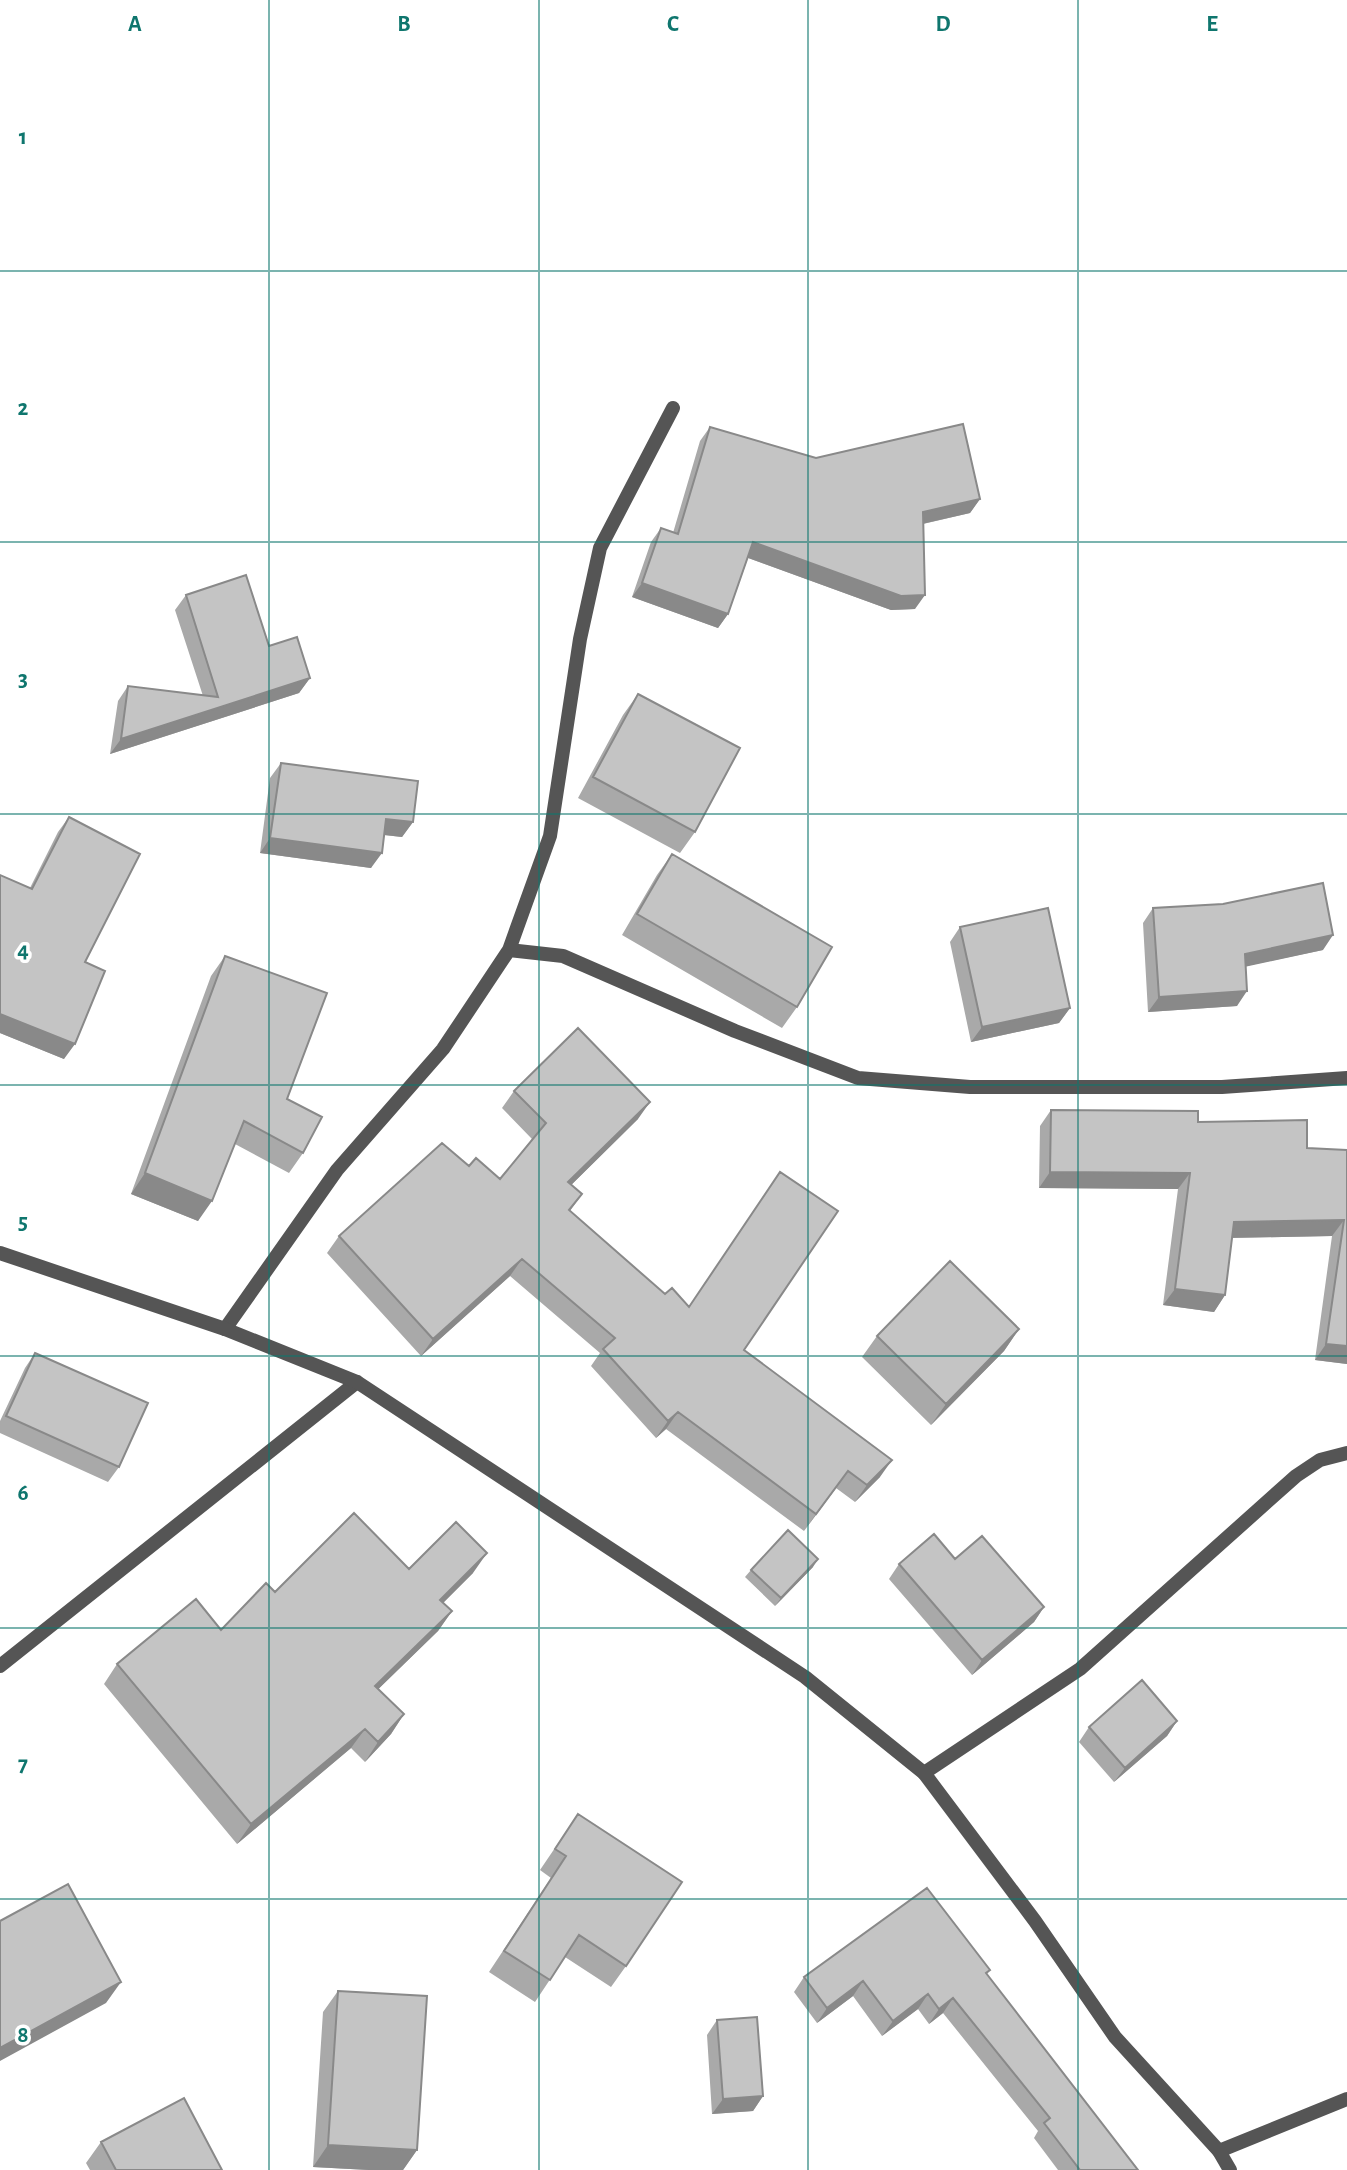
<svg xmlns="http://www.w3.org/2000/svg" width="1347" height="2170" font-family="'Alegreya Sans',sans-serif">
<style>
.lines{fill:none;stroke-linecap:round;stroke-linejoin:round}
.minor{stroke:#555;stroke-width:14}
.tertiary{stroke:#555;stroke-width:14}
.wall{fill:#a9a9a9}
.shaded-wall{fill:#898989}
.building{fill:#c4c4c4;stroke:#898989;stroke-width:2}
.grid{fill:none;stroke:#0f766e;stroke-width:2;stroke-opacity:0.55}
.grid-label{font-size:23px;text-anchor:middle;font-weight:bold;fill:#0f766e;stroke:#fff;stroke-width:7;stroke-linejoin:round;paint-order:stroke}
</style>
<rect width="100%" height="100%" fill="#fff"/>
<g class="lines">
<path class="minor" d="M 509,950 L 563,956 L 735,1031 L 858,1078 L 970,1087 L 1222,1087 L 1347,1078
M 225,1329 L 337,1170 L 443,1049 L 509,950 L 550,836 L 580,639 L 600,548 L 673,408
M 0,1666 L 357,1382
M 924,1773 L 1080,1669 L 1296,1476 L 1320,1460 L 1347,1453
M 1219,2151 L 1347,2099"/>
<path class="tertiary" d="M 0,1253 L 225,1329 L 357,1382 L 805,1677 L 924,1773 L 1035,1921 L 1115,2037 L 1219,2151 L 1230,2170"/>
</g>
<path class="wall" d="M 710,427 L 816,458 L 980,499 L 970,513 L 923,524 L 915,609 L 891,610 L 748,558 L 728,614 L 718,628 L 632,597 L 651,542 L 661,528 L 673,533 L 700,441 Z
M 186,595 L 269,646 L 310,678 L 299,693 L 110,754 L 118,701 L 128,686 L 203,696 L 175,610 Z
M 638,694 L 695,832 L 680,853 L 578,798 L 623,715 Z
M 281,763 L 413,822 L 402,837 L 384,835 L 371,868 L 260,853 L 270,778 Z
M 69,817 L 85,962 L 64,1059 L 0,1033 L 0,875 L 30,888 L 58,832 Z
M 672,854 L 797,1007 L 782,1028 L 622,935 L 657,875 Z
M 1153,908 L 1323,950 L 1246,966 L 1237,1006 L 1148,1012 L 1143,923 Z
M 960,927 L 1070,1008 L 1059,1023 L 971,1042 L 950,942 Z
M 225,956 L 287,1099 L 303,1153 L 289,1173 L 235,1144 L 198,1221 L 131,1194 L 211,976 Z
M 514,1091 L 638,1119 L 571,1185 L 582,1194 L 570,1211 L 665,1294 L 689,1307 L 744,1350 L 880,1477 L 855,1502 L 836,1488 L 804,1531 L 666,1429 L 656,1438 L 591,1366 L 600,1353 L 510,1276 L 421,1356 L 327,1253 L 339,1236 L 469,1166 L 500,1179 L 532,1139 L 502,1108 Z
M 1051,1110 L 1198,1122 L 1307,1148 L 1347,1150 L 1347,1364 L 1315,1360 L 1332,1236 L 1232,1238 L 1225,1295 L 1214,1312 L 1163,1305 L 1178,1189 L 1039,1188 L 1040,1126 Z
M 1019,1329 L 1004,1351 L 931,1425 L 862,1357 L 877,1336 Z
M 35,1353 L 119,1467 L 108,1482 L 0,1433 L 0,1421 L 25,1368 Z
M 955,1559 L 1044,1607 L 1034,1622 L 972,1675 L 889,1579 L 899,1564 Z
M 813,1567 L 775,1606 L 745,1577 L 751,1570 Z
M 409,1569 L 473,1573 L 443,1603 L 452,1611 L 438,1631 L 378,1689 L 404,1714 L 391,1734 L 365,1762 L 351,1748 L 237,1844 L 104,1684 L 117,1664 L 221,1630 L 275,1592 Z
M 1177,1721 L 1167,1736 L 1114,1782 L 1079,1742 L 1089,1727 Z
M 578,1814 L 626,1966 L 611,1987 L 565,1957 L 535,2002 L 489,1972 L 551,1878 L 540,1870 Z
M 990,1970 L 987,1974 L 1138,2170 L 1058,2170 L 1034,2138 L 1038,2131 L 943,2013 L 929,2024 L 918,2009 L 882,2036 L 853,1996 L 817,2023 L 794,1992 L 804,1977 Z
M 338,1991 L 417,2150 L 403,2170 L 369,2170 L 313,2167 L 323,2012 Z
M 717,2020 L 763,2096 L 753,2111 L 712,2114 L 707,2035 Z
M 101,2142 L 222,2170 L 90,2170 L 86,2163 Z"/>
<path class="shaded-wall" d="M 980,499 L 970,513 L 913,526 L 923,512 Z
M 753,542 L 925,595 L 915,609 L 891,610 L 743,556 Z
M 642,583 L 728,614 L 718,628 L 632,597 Z
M 310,678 L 299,693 L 110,754 L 121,739 Z
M 386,819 L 413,822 L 402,837 L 376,834 Z
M 270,838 L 382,853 L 371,868 L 260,853 Z
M 1333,935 L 1323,950 L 1235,969 L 1245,954 Z
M 1247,991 L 1237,1006 L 1148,1012 L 1159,997 Z
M 1070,1008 L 1059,1023 L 971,1042 L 982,1027 Z
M 0,1014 L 75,1044 L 64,1059 L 0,1033 Z
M 650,1102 L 638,1119 L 556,1200 L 568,1182 Z
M 1050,1172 L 1190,1173 L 1178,1189 L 1039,1188 Z
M 145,1173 L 212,1201 L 198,1221 L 131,1194 Z
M 1344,1220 L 1332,1236 L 1223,1238 L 1234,1222 Z
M 522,1259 L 510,1276 L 421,1356 L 433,1339 Z
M 1175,1289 L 1225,1295 L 1214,1312 L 1163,1305 Z
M 1019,1329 L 1004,1351 L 931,1425 L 946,1404 Z
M 1326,1344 L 1347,1346 L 1347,1364 L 1315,1360 Z
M 678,1412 L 666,1429 L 656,1438 L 668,1421 Z
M 892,1460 L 880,1477 L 855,1502 L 867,1485 Z
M 848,1471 L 836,1488 L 804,1531 L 816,1514 Z
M 487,1553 L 473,1573 L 426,1620 L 440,1600 Z
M 818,1559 L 813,1567 L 775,1606 L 781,1598 Z
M 1044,1607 L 1034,1622 L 972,1675 L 982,1660 Z
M 452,1611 L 438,1631 L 361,1706 L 375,1686 Z
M 404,1714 L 391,1734 L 365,1762 L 378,1742 Z
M 1177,1721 L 1167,1736 L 1114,1782 L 1125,1768 Z
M 365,1729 L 351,1748 L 237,1844 L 251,1824 Z
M 863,1981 L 853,1996 L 817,2023 L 827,2008 Z
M 121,1982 L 106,2003 L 0,2061 L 0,2048 Z
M 928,1994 L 918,2009 L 882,2036 L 893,2021 Z
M 953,1998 L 943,2013 L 929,2024 L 939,2009 Z
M 763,2096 L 753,2111 L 712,2114 L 723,2099 Z
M 328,2145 L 417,2150 L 403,2170 L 369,2170 L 313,2167 Z"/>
<path class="building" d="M 963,424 L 980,499 L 923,512 L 925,595 L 901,596 L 753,542 L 728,614 L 642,583 L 661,528 L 678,534 L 710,427 L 816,458 Z
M 246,575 L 269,646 L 297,637 L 310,678 L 121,739 L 128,686 L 218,697 L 186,595 Z
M 638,694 L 740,748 L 695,832 L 593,777 Z
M 281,763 L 418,781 L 413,822 L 386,819 L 382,853 L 270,838 Z
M 69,817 L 140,854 L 85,962 L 105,971 L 75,1044 L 0,1014 L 0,875 L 32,889 Z
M 672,854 L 832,947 L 797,1007 L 637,914 Z
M 1323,883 L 1333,935 L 1245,954 L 1247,991 L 1159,997 L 1153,908 L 1223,904 Z
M 1048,908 L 1070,1008 L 982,1027 L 960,927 Z
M 225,956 L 327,993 L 287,1099 L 322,1117 L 303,1153 L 244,1121 L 212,1201 L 145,1173 Z
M 578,1028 L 650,1102 L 568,1182 L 582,1194 L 569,1210 L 665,1294 L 672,1288 L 689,1307 L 780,1172 L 838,1211 L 744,1350 L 892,1460 L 867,1485 L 848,1471 L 816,1514 L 678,1412 L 668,1421 L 603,1349 L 615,1338 L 522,1259 L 433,1339 L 339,1236 L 442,1143 L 469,1166 L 476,1158 L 500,1179 L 546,1123 L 514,1091 Z
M 1051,1110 L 1198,1111 L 1198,1122 L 1307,1120 L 1307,1148 L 1347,1150 L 1347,1346 L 1326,1344 L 1344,1220 L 1234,1222 L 1225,1295 L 1175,1289 L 1190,1173 L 1050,1172 Z
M 950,1261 L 1019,1329 L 946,1404 L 877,1336 Z
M 35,1353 L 148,1403 L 119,1467 L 6,1416 Z
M 354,1513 L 409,1569 L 456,1522 L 487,1553 L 440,1600 L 452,1611 L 375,1686 L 404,1714 L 378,1742 L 365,1729 L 251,1824 L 117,1664 L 196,1599 L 221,1630 L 266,1583 L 275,1592 Z
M 788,1530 L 818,1559 L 781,1598 L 751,1570 Z
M 934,1534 L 955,1559 L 982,1536 L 1044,1607 L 982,1660 L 899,1564 Z
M 1142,1680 L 1177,1721 L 1125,1768 L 1089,1727 Z
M 578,1814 L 682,1882 L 626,1966 L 579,1935 L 550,1980 L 504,1951 L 566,1856 L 555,1849 Z
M 68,1884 L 121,1982 L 0,2048 L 0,1921 Z
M 927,1888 L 990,1970 L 986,1973 L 1138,2170 L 1080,2170 L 1044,2123 L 1050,2118 L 953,1998 L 939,2009 L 928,1994 L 893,2021 L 863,1981 L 827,2008 L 804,1977 Z
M 338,1991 L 427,1996 L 417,2150 L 328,2145 Z
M 757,2017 L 763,2096 L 723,2099 L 717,2020 Z
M 184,2098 L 222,2170 L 116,2170 L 101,2142 Z"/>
<path class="grid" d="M 269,0 L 269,2170M 539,0 L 539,2170M 808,0 L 808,2170M 1078,0 L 1078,2170M 0,271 L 1347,271M 0,542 L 1347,542M 0,814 L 1347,814M 0,1085 L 1347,1085M 0,1356 L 1347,1356M 0,1628 L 1347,1628M 0,1899 L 1347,1899"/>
<g class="grid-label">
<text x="135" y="31">A</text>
<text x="404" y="31">B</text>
<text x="673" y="31">C</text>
<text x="943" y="31">D</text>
<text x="1212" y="31">E</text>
<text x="23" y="144">1</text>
<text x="23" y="415">2</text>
<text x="23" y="686">3</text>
<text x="23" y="957">4</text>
<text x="23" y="1229">5</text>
<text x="23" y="1500">6</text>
<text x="23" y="1771">7</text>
<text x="23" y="2042">8</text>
</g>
</svg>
